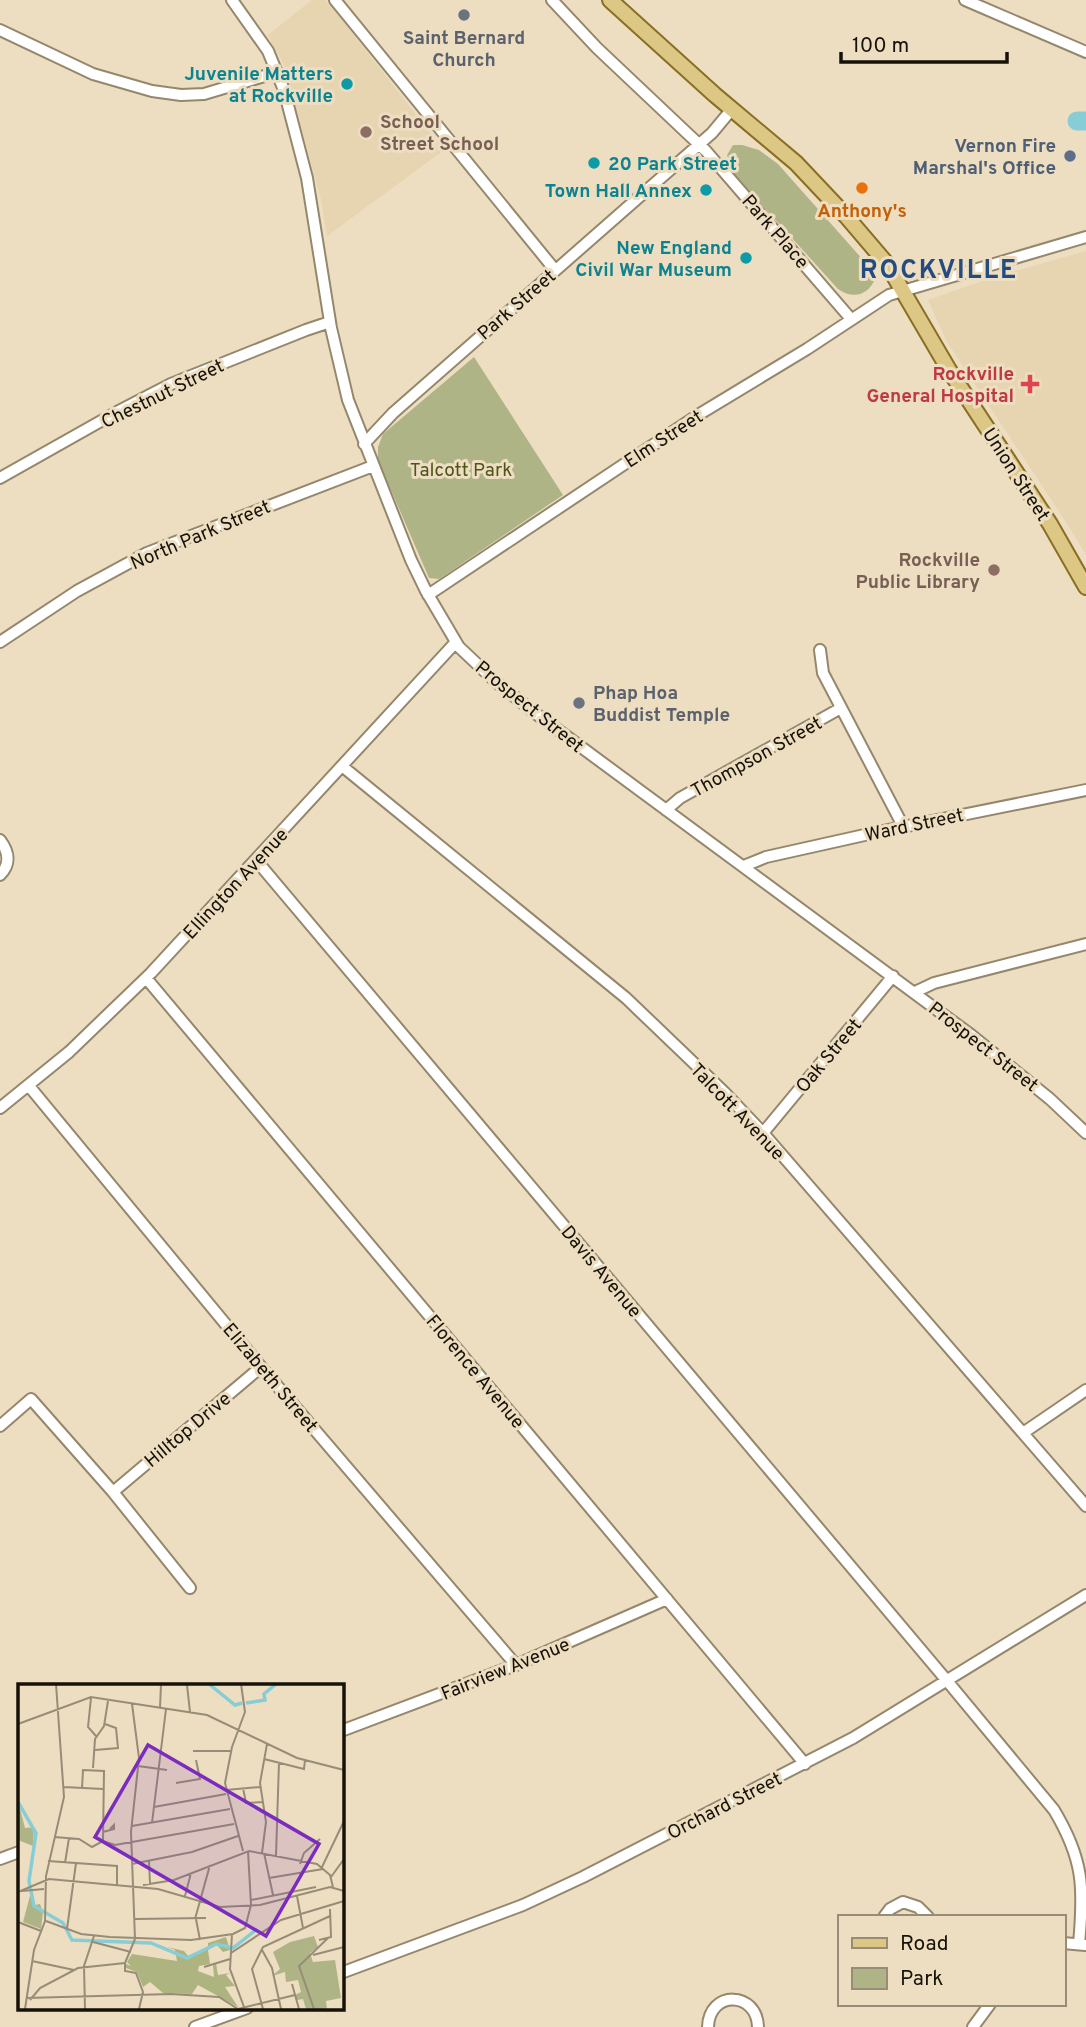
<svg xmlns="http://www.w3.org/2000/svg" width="1086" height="2027" font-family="Overpass,sans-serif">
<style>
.built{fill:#e7d4b0}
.green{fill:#aeb486}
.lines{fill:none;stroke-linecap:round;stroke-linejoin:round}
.river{stroke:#87cdd6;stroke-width:19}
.minor-casing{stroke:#95876c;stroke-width:14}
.major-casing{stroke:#896f24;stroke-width:18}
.minor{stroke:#fff;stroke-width:10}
.major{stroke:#ddc785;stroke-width:14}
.worship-dot{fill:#6b7280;stroke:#eddec1;stroke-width:2.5}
.culture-dot{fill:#0f9aa8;stroke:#eddec1;stroke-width:2.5}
.education-dot{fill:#8d6e63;stroke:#eddec1;stroke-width:2.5}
.service-dot{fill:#5c6f8a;stroke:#eddec1;stroke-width:2.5}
.food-dot{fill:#e8710a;stroke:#eddec1;stroke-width:2.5}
.health-dot{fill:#e0444e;stroke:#eddec1;stroke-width:2.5}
.labels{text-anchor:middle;stroke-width:6;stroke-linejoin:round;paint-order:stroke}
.worship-label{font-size:19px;font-weight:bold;fill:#5b616d;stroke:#eddec1}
.culture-label{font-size:19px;font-weight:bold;fill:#0d838f;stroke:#eddec1;text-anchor:end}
.education-label{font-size:19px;font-weight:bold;fill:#785e54;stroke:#eddec1;text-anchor:start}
.service-label{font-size:19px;font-weight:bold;fill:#4e5e75;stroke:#eddec1;text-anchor:end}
.food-label{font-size:19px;font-weight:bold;fill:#c56008;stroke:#eddec1}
.street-label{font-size:19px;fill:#171208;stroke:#eddec1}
.health-label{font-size:19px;font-weight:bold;fill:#be3a42;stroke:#eddec1;text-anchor:end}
.park-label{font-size:19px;fill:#4f551a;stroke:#eddec1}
.district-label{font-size:26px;font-weight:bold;letter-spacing:2px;fill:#244c81;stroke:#eddec1}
.inset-river{fill:none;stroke:#87cdd6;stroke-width:3.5}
.inset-road{fill:none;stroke:#978c77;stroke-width:2}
.view{fill:#7b2cbf;fill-opacity:0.15;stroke:#7b2cbf;stroke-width:3.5}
.inset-edge{fill:none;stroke:#171208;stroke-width:3.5}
</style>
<rect width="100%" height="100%" fill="#eddec1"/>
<path class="built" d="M 312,0 L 326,0 L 444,150 L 327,236 L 321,200 L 285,67 L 268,35 Z
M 1086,251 L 1086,555 L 1068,525 L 947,342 L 928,300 L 994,277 Z"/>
<path class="green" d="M 733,145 L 742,145 L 759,150 L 778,164 L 872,270 L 874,281 C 867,296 852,299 838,289 L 733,173 L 727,155 Z
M 474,357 L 563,495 L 439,579 L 429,578 L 378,460 L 378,447 L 383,434 Z"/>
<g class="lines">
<path class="river" d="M 1077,121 L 1086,121"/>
<defs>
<path id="minor" d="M 232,0 L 268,51 L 284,90 L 307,178 L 331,328 L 348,400 L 411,560 L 426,591 L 459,647 L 495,681 L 535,713 L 971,1035 L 1050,1099 L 1086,1133
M 335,0 L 555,270
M 552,0 L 597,48 L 706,151 L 851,319
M 965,0 L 1086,52
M 0,30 L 93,74 L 152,91 L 181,95 L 204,94 L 278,72
M 364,444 L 393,413 L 712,133 L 732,109
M 0,478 L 117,412 L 171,384 L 306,330 L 330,322
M 428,595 L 698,415 L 807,349 L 889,295 L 1086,237
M 0,642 L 77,591 L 147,553 L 373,466
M 820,650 L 823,673 L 903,826
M 342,766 L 626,998 L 724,1092 L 763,1133 L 1086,1506
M 666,810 L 680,798 L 841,708
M 0,840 C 9,852 11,864 0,875
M 256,860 L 948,1682 L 1054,1810 C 1084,1860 1084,1888 1079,1944
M 744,866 L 766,857 L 878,832 L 1086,790
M 146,978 L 805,1764
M 915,992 L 934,983 L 1086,944
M 29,1086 L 261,1367 L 516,1665
M 0,1108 L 69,1052 L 151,973 L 456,642
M 763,1133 L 893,976
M 0,1426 L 31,1399 L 113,1492 L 190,1588
M 1023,1433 L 1086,1390
M 113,1492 L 261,1367
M 341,1731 L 516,1665 L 667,1599
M 0,1859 L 19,1852
M 884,1917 L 890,1909 L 903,1902 L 918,1907 L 928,1917
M 1063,1943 L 1085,1945
M 341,1973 L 523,1905 L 583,1877 L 853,1738 L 1086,1595
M 195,2027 L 247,2008
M 708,2027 C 709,1990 757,1991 758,2027
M 973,2027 L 990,2004"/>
<path id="major" d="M 610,0 L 715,95 L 796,163 L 846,216 L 887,264 L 949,370 L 1050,524 L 1086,587"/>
</defs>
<use href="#minor" class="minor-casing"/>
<use href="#major" class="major-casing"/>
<use href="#minor" class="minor"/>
<use href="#major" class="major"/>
</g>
<g class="worship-dot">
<circle cx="464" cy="15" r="7"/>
<circle cx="579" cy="703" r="7"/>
</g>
<g class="culture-dot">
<circle cx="347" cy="84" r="7"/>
<circle cx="594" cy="163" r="7"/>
<circle cx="706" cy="190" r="7"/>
<circle cx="746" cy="258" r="7"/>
</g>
<g class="education-dot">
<circle cx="366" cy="132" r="7"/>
<circle cx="994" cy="570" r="7"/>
</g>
<circle class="service-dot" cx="1070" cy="156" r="7"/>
<circle class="food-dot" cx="862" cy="188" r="7"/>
<path class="health-dot" d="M1026.5 373.5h7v7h7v7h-7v7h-7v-7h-7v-7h7z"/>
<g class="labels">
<g class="worship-label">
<text x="464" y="44">Saint Bernard<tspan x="464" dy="22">Church</tspan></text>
<text x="593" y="699" text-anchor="start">Phap Hoa<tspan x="593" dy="22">Buddist Temple</tspan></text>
</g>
<g class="culture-label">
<text x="333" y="80">Juvenile Matters<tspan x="333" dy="22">at Rockville</tspan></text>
<text x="608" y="170" text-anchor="start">20 Park Street</text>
<text x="692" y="197">Town Hall Annex</text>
<text x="732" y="254">New England<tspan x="732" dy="22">Civil War Museum</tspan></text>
</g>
<g class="education-label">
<text x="380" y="128">School<tspan x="380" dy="22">Street School</tspan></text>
<text x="980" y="566" text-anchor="end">Rockville<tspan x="980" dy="22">Public Library</tspan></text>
</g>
<g class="service-label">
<text x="1056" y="152">Vernon Fire<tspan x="1056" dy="22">Marshal's Office</tspan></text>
</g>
<g class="food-label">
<text x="862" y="217">Anthony's</text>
</g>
<g class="street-label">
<text transform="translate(776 231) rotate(49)" y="7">Park Place</text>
<text transform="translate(516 304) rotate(-41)" y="7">Park Street</text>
<text transform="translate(162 393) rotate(-26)" y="7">Chestnut Street</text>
<text transform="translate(663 438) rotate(-33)" y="7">Elm Street</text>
<text transform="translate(1017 474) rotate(57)" y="7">Union Street</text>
<text transform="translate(200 534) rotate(-23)" y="7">North Park Street</text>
<text transform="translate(530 706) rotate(39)" y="7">Prospect Street</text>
<text transform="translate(756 756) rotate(-29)" y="7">Thompson Street</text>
<text transform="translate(914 824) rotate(-12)" y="7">Ward Street</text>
<text transform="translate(235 883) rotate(-47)" y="7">Ellington Avenue</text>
<text transform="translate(984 1046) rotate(38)" y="7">Prospect Street</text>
<text transform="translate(828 1055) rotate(-50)" y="7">Oak Street</text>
<text transform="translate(738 1111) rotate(46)" y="7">Talcott Avenue</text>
<text transform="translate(602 1271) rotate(50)" y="7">Davis Avenue</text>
<text transform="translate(476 1371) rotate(50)" y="7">Florence Avenue</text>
<text transform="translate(271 1377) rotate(50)" y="7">Elizabeth Street</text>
<text transform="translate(187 1429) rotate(-40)" y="7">Hilltop Drive</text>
<text transform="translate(505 1668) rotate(-22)" y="7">Fairview Avenue</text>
<text transform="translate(724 1805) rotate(-27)" y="7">Orchard Street</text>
</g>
<g class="health-label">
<text x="1014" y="380">Rockville<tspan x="1014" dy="22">General Hospital</tspan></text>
</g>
<g class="park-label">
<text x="461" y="476">Talcott Park</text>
</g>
<g class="district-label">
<text x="939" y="278">ROCKVILLE</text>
</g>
</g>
<g transform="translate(18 1684)">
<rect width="326" height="326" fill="#eddec1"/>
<path d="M 0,117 L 7,144 L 16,143 L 15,162 L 0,156 ZM 13,208 L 17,221 L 22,220 L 25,228 L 23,245 L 5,238 ZM 296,252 L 300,263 L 292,269 L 295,278 L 317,276 L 323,314 L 308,317 L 309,325 L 288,325 L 285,315 L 279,316 L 277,311 L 283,308 L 280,296 L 268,298 L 267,288 L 254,292 L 262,285 L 255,268 L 272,258 Z" fill="#aeb486"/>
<path d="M 208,253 L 212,266 L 205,268 L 199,261 L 190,266 L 192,280 L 181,282 L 180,287 L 196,293 L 195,281 L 198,279 L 200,291 L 212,289 L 208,291 L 217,302 L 207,303 L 220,323 L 180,301 L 174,310 L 145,309 L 132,298 L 125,303 L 119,288 L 108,284 L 108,280 L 113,282 L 109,278 L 114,270 L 159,277 L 157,266 L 149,263 L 166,267 L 171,273 L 190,264 L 190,259 Z" fill="#adb480"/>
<path class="inset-river" d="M 191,0 L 217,21 L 224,19M 228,19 L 247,16 L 246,10 L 258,0M 0,118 L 18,149 L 11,197 L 16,222 L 45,239 L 54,256 L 133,259 L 169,274 L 198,260 L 215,264 L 239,245"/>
<path class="inset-road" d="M 223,0 L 227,28 L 214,63 L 207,99 L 225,167M 169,1 L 172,28M 73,14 L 70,43 L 78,52M 142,24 L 143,0M 0,40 L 73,13 L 189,31 L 279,74 L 326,86M 77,66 L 100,64 L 98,44 L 87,40M 175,67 L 213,67M 246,75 L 286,85 L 287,76M 120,82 L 149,86M 75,84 L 77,55 L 86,42 L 90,17M 158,99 L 182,95 L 178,76M 46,103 L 85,105M 225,104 L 228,119 L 245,118M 64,105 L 65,86 L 86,87 L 85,157M 208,106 L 242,103M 136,123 L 208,110M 134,139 L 148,25M 114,142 L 212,125M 85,148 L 96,145 L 96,141 L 92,145M 36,153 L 61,155 L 74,163 L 85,157M 85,157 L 97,161 L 216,140M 244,169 L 248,138 L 242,99 L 249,60M 246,169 L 255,211M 258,172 L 261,78M 30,177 L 99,182 L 99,202M 131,177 L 132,200M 47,179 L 51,154M 114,180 L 174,168 L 220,152M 282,180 L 286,169 L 302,155M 304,183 L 326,137M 313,193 L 326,175M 251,194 L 305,185M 125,201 L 156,196 L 231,167 L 299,180 L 312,191 L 315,203M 4,207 L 26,205M 0,208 L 31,195 L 140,205 L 202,223 L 242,221 L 312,203 L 326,207M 167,212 L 173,189M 279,212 L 285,244M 233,216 L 298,203M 117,235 L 188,234M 177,235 L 192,181M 178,235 L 182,256M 28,237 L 63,250 L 92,253 L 173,256 L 215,250 L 227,244 L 233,221 L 230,167M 0,238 L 23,247M 49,245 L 58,179M 214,250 L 212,285 L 226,323M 301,256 L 313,253 L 312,225M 75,258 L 113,268M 244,266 L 254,284 L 263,325M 213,269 L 263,236 L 326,217M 295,271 L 326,263M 14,277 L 56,286M 107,279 L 117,255 L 113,148 L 121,74 L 114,20M 107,279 L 107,287 L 118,289 L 125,308 L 121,325M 186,283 L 212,275M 274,300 L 281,325M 8,314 L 153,310 L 201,313 L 220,325 L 277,311M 12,316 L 22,304 L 60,284 L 107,279M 7,325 L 16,266 L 27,237 L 28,192 L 46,113 L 38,0M 67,325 L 66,282 L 76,252M 245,325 L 234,285 L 245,263 L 312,232M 296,325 L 281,282 L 310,254"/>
<path class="view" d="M 130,61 L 301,160 L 248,252 L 77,153 Z"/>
<rect width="326" height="326" class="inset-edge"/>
</g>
<rect x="838" y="1915" width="228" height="91" fill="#eddec1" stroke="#978c77" stroke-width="2"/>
<rect x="852" y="1938" width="35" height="10" fill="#ddc785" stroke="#978c77" stroke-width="2"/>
<text x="900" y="1950" font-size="21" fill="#171208">Road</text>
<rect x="852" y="1968" width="35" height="21" fill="#aeb486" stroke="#978c77" stroke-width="2"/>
<text x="900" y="1985" font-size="21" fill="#171208">Park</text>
<path d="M841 52v10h166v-10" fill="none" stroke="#171208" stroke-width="3.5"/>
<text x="852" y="52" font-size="21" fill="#171208" stroke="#eddec1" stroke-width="5" paint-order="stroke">100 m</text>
</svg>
